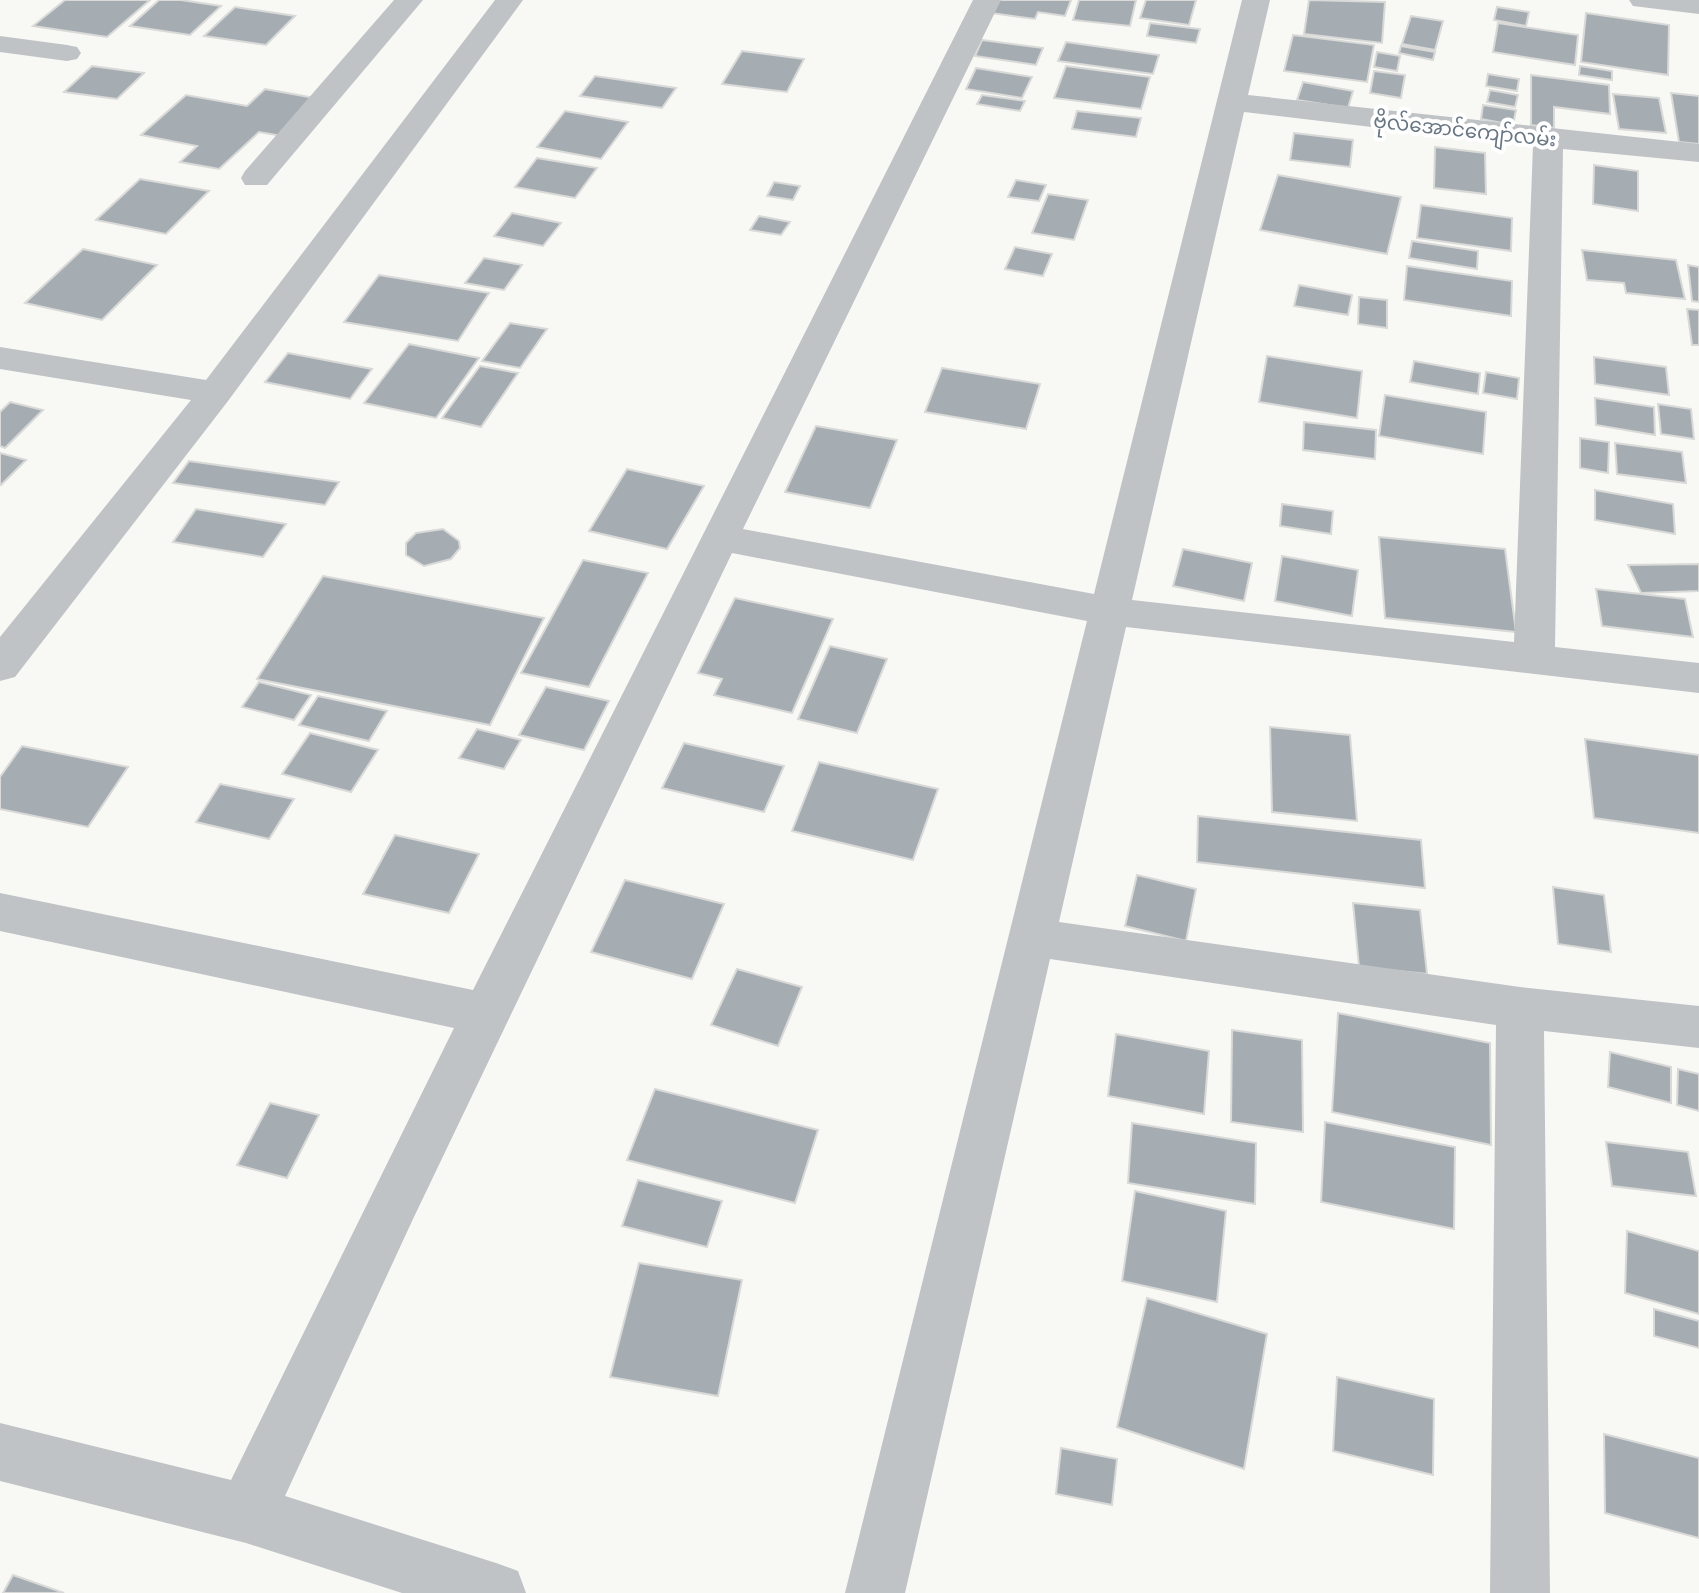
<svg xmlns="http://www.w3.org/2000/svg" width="1699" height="1593" font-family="'Fira Sans','Noto Sans Myanmar',sans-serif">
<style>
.building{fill:#a5adb3;stroke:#d9d9d8;stroke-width:2}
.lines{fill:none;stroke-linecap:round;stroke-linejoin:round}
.minor{fill:#bfc3c6;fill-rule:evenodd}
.labels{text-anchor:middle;stroke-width:8;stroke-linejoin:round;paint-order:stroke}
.far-street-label{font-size:20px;fill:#697784;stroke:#fff}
</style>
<rect width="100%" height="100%" fill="#f8f8f5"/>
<path class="building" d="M 65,0 L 150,0 L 107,37 L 33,26 Z
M 159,0 L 181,0 L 221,6 L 190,35 L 130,26 Z
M 997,0 L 1071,0 L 1065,16 L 1038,12 L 1035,19 L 991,13 Z
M 1079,0 L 1136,0 L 1130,26 L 1073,20 Z
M 1146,0 L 1196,0 L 1189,25 L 1140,18 Z
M 1309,0 L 1385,2 L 1382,43 L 1304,34 Z
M 235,7 L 295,16 L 266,45 L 204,36 Z
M 1497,7 L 1529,12 L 1526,26 L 1494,20 Z
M 1586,13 L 1669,25 L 1668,75 L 1581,62 Z
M 1411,16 L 1443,21 L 1435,50 L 1402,44 Z
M 1150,23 L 1200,29 L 1196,43 L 1147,36 Z
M 1498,23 L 1578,35 L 1575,65 L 1493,52 Z
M 1293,35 L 1374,45 L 1367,82 L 1284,71 Z
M 982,40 L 1043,48 L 1036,65 L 975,56 Z
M 1066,42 L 1159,55 L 1153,74 L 1058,61 Z
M 1401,46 L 1435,52 L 1433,60 L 1399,53 Z
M 742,51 L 804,59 L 787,92 L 722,84 Z
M 1377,52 L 1400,56 L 1397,71 L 1374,67 Z
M 92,66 L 144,73 L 117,99 L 64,92 Z
M 1066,66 L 1150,77 L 1141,109 L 1054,98 Z
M 1580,66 L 1612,71 L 1612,80 L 1579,75 Z
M 976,68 L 1032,77 L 1022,98 L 966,89 Z
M 1374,71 L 1405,75 L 1401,98 L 1370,93 Z
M 1488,74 L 1519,79 L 1517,91 L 1486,86 Z
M 1531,75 L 1609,85 L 1610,114 L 1554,107 L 1554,128 L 1531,125 Z
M 595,76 L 676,88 L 662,108 L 580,96 Z
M 1303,82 L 1353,91 L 1348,108 L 1297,100 Z
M 265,89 L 320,99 L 282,136 L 259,132 L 219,169 L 180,162 L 197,146 L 141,135 L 186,95 L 247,106 Z
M 1490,90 L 1518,95 L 1515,107 L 1487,102 Z
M 1671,93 L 1699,96 L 1699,144 L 1679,142 Z
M 1613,94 L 1659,98 L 1666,133 L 1619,129 Z
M 982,95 L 1025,101 L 1020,111 L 977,104 Z
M 1483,105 L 1516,110 L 1513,125 L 1481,119 Z
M 565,111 L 628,122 L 601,159 L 537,147 Z
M 1077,111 L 1141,118 L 1136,137 L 1072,129 Z
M 1294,133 L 1353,140 L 1350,167 L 1290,160 Z
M 1435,147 L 1485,153 L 1486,194 L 1434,188 Z
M 537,158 L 597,168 L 575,198 L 515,187 Z
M 1594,165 L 1638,171 L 1638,211 L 1593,204 Z
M 1278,175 L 1401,197 L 1387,254 L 1260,230 Z
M 140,179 L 209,191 L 166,234 L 96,220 Z
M 1016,180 L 1046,185 L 1039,201 L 1008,197 Z
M 774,182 L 800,186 L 793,200 L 767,196 Z
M 1048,194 L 1088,200 L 1074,240 L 1032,233 Z
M 1421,205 L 1512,218 L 1511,251 L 1417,238 Z
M 512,213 L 561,223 L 543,246 L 494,236 Z
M 759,216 L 790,222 L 781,235 L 750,230 Z
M 1412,241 L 1478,251 L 1477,269 L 1409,258 Z
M 1015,247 L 1052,254 L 1043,276 L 1005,269 Z
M 83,249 L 157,265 L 102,320 L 25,303 Z
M 1582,250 L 1676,260 L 1685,299 L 1626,293 L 1624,283 L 1587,280 Z
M 484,258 L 522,265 L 504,290 L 465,283 Z
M 1688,265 L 1699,267 L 1699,302 L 1692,301 Z
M 1407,266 L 1512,281 L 1511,316 L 1404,300 Z
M 379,275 L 489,293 L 458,341 L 344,322 Z
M 1299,285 L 1352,295 L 1348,315 L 1294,306 Z
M 1359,297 L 1387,300 L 1387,328 L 1358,324 Z
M 1687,309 L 1699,310 L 1699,345 L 1692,345 Z
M 510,323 L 547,329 L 520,368 L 482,361 Z
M 409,344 L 479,358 L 436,418 L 364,403 Z
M 288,353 L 372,369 L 350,399 L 265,382 Z
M 1267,356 L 1362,371 L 1357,418 L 1259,402 Z
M 1594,357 L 1666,367 L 1669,395 L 1595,384 Z
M 1414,361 L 1480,373 L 1478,394 L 1410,382 Z
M 480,366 L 518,373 L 481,427 L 442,418 Z
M 942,368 L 1040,384 L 1026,429 L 925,412 Z
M 1486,372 L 1519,378 L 1517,399 L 1483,393 Z
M 1385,395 L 1486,412 L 1483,454 L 1379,436 Z
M 1595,398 L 1654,407 L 1655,435 L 1596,425 Z
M 10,402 L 43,410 L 5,448 L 0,446 L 0,412 Z
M 1658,404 L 1691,409 L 1694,439 L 1661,434 Z
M 1304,422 L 1376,430 L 1375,459 L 1303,450 Z
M 816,426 L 897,440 L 870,508 L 785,492 Z
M 1580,438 L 1609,442 L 1608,473 L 1580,468 Z
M 1615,443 L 1682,452 L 1686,483 L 1617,474 Z
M 0,453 L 26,460 L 1,485 L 0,484 Z
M 189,461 L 339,482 L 325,505 L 173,483 Z
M 627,469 L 704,486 L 667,549 L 589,531 Z
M 1595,490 L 1673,504 L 1675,534 L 1595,520 Z
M 1282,504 L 1333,511 L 1331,534 L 1280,526 Z
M 196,509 L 286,524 L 263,557 L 173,542 Z
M 443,529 L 459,541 L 460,548 L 451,559 L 424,566 L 406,555 L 406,543 L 416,533 Z
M 1379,537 L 1505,549 L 1516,632 L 1385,618 Z
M 1183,549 L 1252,563 L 1244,601 L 1173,586 Z
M 1282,556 L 1358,570 L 1352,616 L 1275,601 Z
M 583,560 L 648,573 L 589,687 L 521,673 Z
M 1699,564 L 1699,591 L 1641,593 L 1628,565 Z
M 323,576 L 544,618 L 490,725 L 257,679 Z
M 1596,589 L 1685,599 L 1693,637 L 1602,626 Z
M 735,598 L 833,619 L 792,713 L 714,695 L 722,679 L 698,673 Z
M 830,646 L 887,659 L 857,733 L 798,719 Z
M 259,682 L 311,695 L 294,720 L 242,707 Z
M 546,687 L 609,701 L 584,750 L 519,735 Z
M 318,696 L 387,711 L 369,741 L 299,725 Z
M 1270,727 L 1350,735 L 1357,821 L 1272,812 Z
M 477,729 L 521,740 L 504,769 L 459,758 Z
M 310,733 L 378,750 L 351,792 L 282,774 Z
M 1585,739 L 1699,755 L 1699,833 L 1594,818 Z
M 684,743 L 784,766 L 764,812 L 662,788 Z
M 22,746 L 128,767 L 88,827 L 0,809 L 0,777 Z
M 819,762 L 938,789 L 913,860 L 792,831 Z
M 220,784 L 294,799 L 269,839 L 196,822 Z
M 1198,816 L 1421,840 L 1425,888 L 1197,862 Z
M 395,835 L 479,854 L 449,913 L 363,894 Z
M 1137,875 L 1196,889 L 1186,941 L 1125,926 Z
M 625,880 L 724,904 L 692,979 L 591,952 Z
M 1553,887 L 1604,895 L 1611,952 L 1558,944 Z
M 1353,903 L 1420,910 L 1427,974 L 1359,967 Z
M 737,969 L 802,987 L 778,1046 L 711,1025 Z
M 1338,1013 L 1490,1043 L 1491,1145 L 1332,1112 Z
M 1232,1030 L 1302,1040 L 1303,1132 L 1231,1122 Z
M 1116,1034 L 1209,1051 L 1204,1114 L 1108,1096 Z
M 1610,1052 L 1671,1067 L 1671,1103 L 1608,1087 Z
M 1678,1069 L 1699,1074 L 1699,1111 L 1677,1105 Z
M 655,1089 L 818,1130 L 795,1203 L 627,1160 Z
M 270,1103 L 319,1115 L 287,1178 L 237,1165 Z
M 1325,1122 L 1455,1147 L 1454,1229 L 1321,1202 Z
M 1132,1123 L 1256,1143 L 1255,1204 L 1128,1183 Z
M 1606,1142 L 1688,1152 L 1696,1196 L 1612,1186 Z
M 638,1180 L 722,1201 L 707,1247 L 622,1226 Z
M 1135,1191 L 1226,1211 L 1217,1302 L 1122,1281 Z
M 1627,1231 L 1699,1251 L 1699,1314 L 1625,1293 Z
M 639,1263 L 742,1280 L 718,1396 L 610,1377 Z
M 1147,1298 L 1267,1334 L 1244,1469 L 1117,1427 Z
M 1654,1309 L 1699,1321 L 1699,1348 L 1654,1336 Z
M 1337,1377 L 1434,1399 L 1433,1475 L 1333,1451 Z
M 1604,1434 L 1699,1458 L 1699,1538 L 1605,1513 Z
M 1061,1448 L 1117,1459 L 1112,1505 L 1056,1494 Z
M 13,1575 L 64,1593 L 3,1593 Z"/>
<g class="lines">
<path class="minor" d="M 394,0 L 423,0 L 267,185 L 245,185 L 241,178 L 245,171 Z
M 495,0 L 523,0 L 228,401 L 15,677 L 0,681 L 0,637 L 191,400 L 0,369 L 0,347 L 206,380 Z
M 973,0 L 1001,0 L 743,529 L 1094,594 L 1242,0 L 1270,0 L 1248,95 L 1699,144 L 1699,162 L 1563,149 L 1555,647 L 1699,663 L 1699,693 L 1126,627 L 1059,922 L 1520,987 L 1699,1006 L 1699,1048 L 1544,1031 L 1550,1593 L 1490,1593 L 1496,1025 L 1050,959 L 905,1593 L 845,1593 L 1087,621 L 732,553 L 413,1219 L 285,1496 L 496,1563 L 518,1571 L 526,1593 L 402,1593 L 246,1543 L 0,1481 L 0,1423 L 231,1480 L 454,1028 L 0,931 L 0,893 L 473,990 ZM 1244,112 L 1533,146 L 1514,642 L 1132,600 Z
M 1629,0 L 1699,0 L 1699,14 L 1633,6 Z
M 0,36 L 67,45 L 77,47 L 81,53 L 77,59 L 67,61 L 0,52 Z"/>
</g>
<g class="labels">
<g class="far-street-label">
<text transform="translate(1465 130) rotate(6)" y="7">ဗိုလ်အောင်ကျော်လမ်း</text>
</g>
</g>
</svg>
